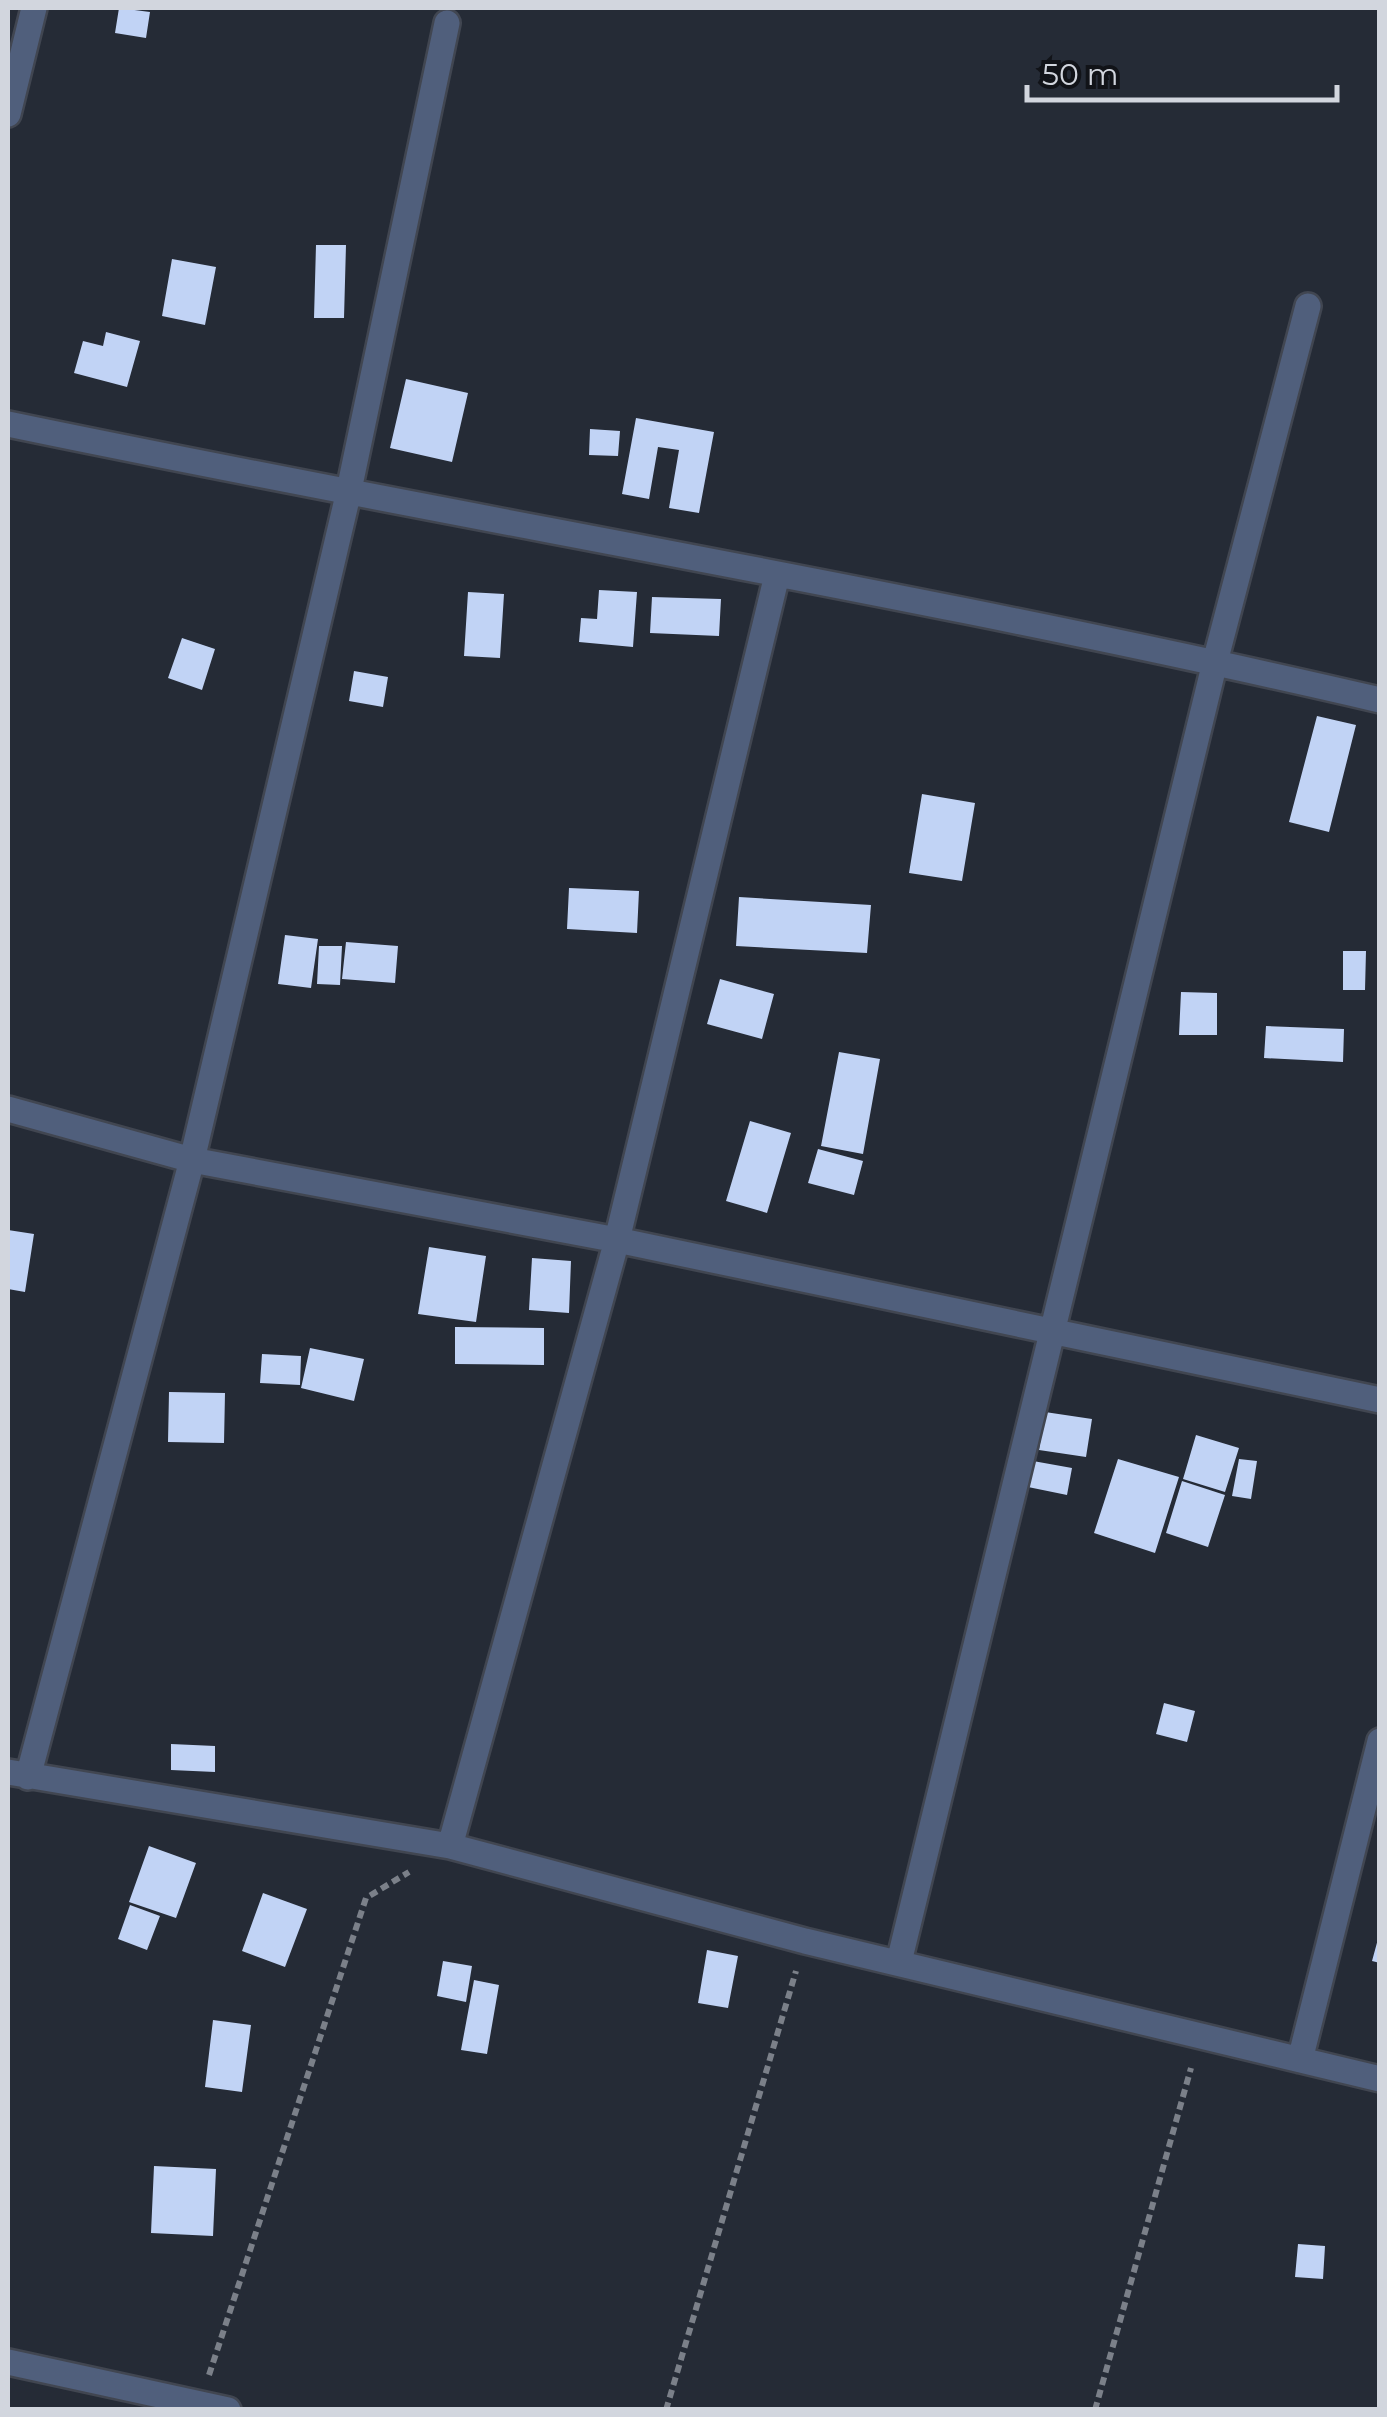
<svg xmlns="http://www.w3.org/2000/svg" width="1387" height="2417" font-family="Montserrat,sans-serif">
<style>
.building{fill:#c1d3f5}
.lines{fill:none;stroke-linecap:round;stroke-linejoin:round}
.minor-casing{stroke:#414651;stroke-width:30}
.path{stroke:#7b8089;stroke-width:6;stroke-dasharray:8 5;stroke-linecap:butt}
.minor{stroke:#505f7c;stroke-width:25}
</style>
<rect width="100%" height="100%" fill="#252b36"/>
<path class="building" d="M 119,8 L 150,12 L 146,38 L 115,33 Z
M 316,245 L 346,245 L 344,318 L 314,318 Z
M 172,259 L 216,267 L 205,325 L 162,316 Z
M 106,332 L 140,341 L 127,387 L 74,373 L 83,341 L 103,346 Z
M 406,379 L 468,393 L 452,462 L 390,448 Z
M 636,418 L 714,432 L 699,513 L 669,508 L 679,450 L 658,447 L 649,499 L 622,494 Z
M 590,429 L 620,431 L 618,456 L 589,455 Z
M 599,590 L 637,592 L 633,647 L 579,642 L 581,618 L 597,619 Z
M 468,592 L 504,594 L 500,658 L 464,656 Z
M 652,597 L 721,599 L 719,636 L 650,633 Z
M 182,638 L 215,649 L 202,690 L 168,678 Z
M 354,671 L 388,677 L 383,707 L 349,701 Z
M 1317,716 L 1356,725 L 1329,832 L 1289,822 Z
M 922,794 L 975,803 L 962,881 L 909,873 Z
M 569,888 L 639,891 L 637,933 L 567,929 Z
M 739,897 L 871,905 L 867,953 L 736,946 Z
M 285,935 L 318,939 L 311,988 L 278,984 Z
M 346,942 L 398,946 L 395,983 L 342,979 Z
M 319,946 L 342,946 L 340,985 L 317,984 Z
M 1343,951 L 1366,951 L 1365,990 L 1343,990 Z
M 720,979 L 774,994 L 762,1039 L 707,1024 Z
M 1181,992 L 1217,993 L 1217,1035 L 1179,1035 Z
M 1266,1026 L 1344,1029 L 1343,1062 L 1264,1058 Z
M 839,1052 L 880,1059 L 863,1154 L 821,1146 Z
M 750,1121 L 791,1133 L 767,1213 L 726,1201 Z
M 818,1149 L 863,1161 L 854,1195 L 808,1183 Z
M 8,1230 L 34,1234 L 25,1292 L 8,1289 Z
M 429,1247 L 486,1256 L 476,1322 L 418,1314 Z
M 532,1258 L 571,1261 L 569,1313 L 529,1310 Z
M 455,1327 L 544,1328 L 544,1365 L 455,1364 Z
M 310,1348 L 364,1359 L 354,1401 L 301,1388 Z
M 262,1354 L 301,1356 L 300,1385 L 260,1383 Z
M 169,1392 L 225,1393 L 224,1443 L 168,1442 Z
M 1045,1412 L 1092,1419 L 1086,1457 L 1039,1450 Z
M 1196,1435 L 1239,1448 L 1225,1492 L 1183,1479 Z
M 1118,1459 L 1179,1477 L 1155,1553 L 1094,1533 Z
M 1239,1459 L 1257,1461 L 1251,1499 L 1232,1496 Z
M 1033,1461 L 1072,1468 L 1067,1495 L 1028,1487 Z
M 1182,1481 L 1225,1495 L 1208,1547 L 1166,1533 Z
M 1164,1703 L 1195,1711 L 1187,1742 L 1156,1734 Z
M 171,1744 L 215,1746 L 215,1772 L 171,1770 Z
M 149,1846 L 196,1863 L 176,1918 L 129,1902 Z
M 263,1893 L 307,1909 L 285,1967 L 242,1951 Z
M 130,1905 L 160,1916 L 147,1950 L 118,1939 Z
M 1378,1939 L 1380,1939 L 1380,1963 L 1372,1961 Z
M 707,1950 L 738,1956 L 728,2008 L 698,2003 Z
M 443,1961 L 472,1966 L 466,2002 L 437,1996 Z
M 474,1980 L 499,1985 L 487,2054 L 461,2050 Z
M 213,2020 L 251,2025 L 242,2092 L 205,2087 Z
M 154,2166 L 216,2169 L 213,2236 L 151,2233 Z
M 1298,2244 L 1325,2246 L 1323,2279 L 1295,2277 Z"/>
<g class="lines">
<defs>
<path id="minor" d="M 8,114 L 34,8
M 8,424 C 464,519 925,594 1380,700
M 8,1109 L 192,1160 L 617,1240 L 1380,1400
M 8,1772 L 450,1846 L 805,1941 L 1380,2079
M 28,1777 L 192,1160 L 348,495 L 447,23
M 450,1846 L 617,1240 L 777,575
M 899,1962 L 1215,662 L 1308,306
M 1300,2060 L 1380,1741
M 8,2362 L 228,2410"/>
</defs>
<use href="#minor" class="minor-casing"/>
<path class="path" d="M 209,2375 L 366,1898 L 409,1872
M 666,2410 L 796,1971
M 1095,2410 L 1191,2068"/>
<use href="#minor" class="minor"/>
</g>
<rect width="1387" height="2417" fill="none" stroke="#d2d6de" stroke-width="20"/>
<path d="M1027 85v15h310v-15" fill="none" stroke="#d2d6de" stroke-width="5"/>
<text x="1042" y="85" font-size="30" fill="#d2d6de" stroke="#111318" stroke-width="8" paint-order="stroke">50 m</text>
</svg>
